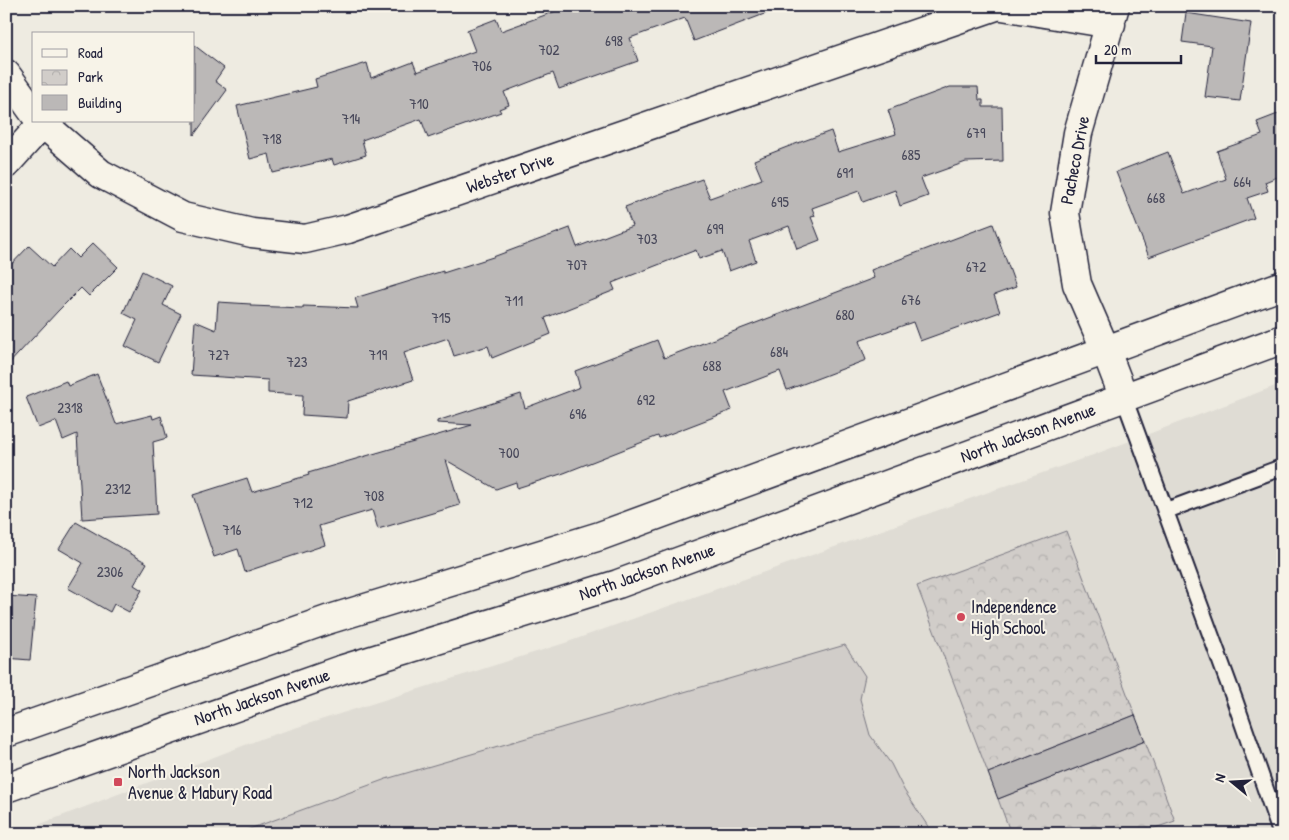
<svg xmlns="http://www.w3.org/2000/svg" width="1289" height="840" font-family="'Patrick Hand',sans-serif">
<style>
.built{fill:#dfdcd4}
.grass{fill:#d1cdc9;stroke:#7a7882}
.park{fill:url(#park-crowns);stroke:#7a7882}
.building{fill:#bbb8b7;stroke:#22223b}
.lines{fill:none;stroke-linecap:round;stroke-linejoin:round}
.service-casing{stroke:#22223b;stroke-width:19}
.minor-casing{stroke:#22223b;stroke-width:31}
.secondary-casing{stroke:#22223b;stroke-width:31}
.service{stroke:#f7f3e8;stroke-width:15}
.minor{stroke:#f7f3e8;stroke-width:28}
.secondary{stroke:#f7f3e8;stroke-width:28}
.poi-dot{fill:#d1495b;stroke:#f7f3e8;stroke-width:2}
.labels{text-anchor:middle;stroke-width:4;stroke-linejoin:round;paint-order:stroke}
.number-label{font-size:15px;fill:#48485a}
.street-label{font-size:18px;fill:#22223b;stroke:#f7f3e8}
.poi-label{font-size:18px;fill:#22223b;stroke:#f7f3e8;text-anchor:start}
</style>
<defs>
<pattern id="park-crowns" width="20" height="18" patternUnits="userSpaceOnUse" patternTransform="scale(1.25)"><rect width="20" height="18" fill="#d1cdc9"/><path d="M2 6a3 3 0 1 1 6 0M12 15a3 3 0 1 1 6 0" fill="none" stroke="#b3b0ae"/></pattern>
</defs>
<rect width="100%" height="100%" fill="#eeebe1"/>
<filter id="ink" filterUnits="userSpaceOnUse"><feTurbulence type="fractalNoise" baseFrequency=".02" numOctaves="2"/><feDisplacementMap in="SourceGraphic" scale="10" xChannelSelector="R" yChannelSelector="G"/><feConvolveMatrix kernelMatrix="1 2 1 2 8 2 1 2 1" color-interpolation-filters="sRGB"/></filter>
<g filter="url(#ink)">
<path class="built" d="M 1283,383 L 1283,834 L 15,834 L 263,738 L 565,643 L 1093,455 Z"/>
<path class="grass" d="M 845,645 L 865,676 L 860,699 L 870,735 L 891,764 L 904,790 L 933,834 L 236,834 L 386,779 Z"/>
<path class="park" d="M 1066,531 L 1135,715 L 988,773 L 917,586 Z
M 1145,741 L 1175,821 L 1138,834 L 1011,834 L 998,799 Z"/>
<path class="building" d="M 570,6 L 779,6 L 780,8 L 694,41 L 685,18 L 630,38 L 638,61 L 559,89 L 553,73 L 504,92 L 509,105 L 499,109 L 501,112 L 428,138 L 421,119 L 362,140 L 366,155 L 334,165 L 332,159 L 273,173 L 269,154 L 250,159 L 237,106 L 317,87 L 315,79 L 367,63 L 371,78 L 413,62 L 417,72 L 475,51 L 467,30 L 496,19 L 501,31 Z
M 1186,13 L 1251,23 L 1240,101 L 1205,97 L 1212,46 L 1182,42 Z
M 194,45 L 224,68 L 215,81 L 227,90 L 194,135 Z
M 950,87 L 978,87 L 979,100 L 983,100 L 983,107 L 1002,107 L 1003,161 L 966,162 L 921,178 L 928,196 L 900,206 L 895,190 L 863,202 L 859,191 L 812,208 L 815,216 L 811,217 L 820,240 L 797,249 L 789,226 L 749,241 L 756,261 L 729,271 L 722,251 L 699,259 L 696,250 L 612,283 L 615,290 L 545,318 L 551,334 L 492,358 L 488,346 L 454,356 L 448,338 L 404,353 L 413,380 L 348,401 L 347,418 L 302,415 L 303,395 L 268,393 L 268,380 L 191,375 L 195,321 L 216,330 L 218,302 L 251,304 L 251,306 L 303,308 L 303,306 L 358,308 L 355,298 L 443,271 L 443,273 L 493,257 L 570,228 L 577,247 L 632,226 L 625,207 L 654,196 L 702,179 L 710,198 L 762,179 L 754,160 L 787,147 L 831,131 L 838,152 L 896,134 L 888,110 Z
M 1283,112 L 1283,184 L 1279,184 L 1277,177 L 1265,182 L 1268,191 L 1247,198 L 1254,218 L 1149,257 L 1116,172 L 1168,152 L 1184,194 L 1226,179 L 1217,151 L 1262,135 L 1257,122 Z
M 993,224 L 1016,287 L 994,295 L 1000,312 L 920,341 L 913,322 L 859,341 L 866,360 L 787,390 L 780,371 L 725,392 L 732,410 L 659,438 L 658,436 L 564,473 L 517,488 L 516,482 L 496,489 L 446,460 L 460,505 L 378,529 L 372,510 L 319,526 L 325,545 L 245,572 L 238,549 L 214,557 L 193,495 L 247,478 L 252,492 L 309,475 L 308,473 L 472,425 L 437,423 L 437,421 L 521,394 L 525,408 L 580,387 L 575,371 L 657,340 L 664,358 L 874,278 L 871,270 Z
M 93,243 L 118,267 L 89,296 L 81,288 L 58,311 L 6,367 L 6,270 L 29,246 L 52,267 L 69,249 L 78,258 Z
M 142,271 L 172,286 L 163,305 L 181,314 L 158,362 L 125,346 L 137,320 L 123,313 Z
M 97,374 L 116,424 L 152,415 L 153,419 L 161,416 L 167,438 L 153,442 L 157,514 L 82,519 L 77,434 L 63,440 L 56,421 L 38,428 L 26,397 L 66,381 L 68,386 Z
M 76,522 L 147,563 L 134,585 L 142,590 L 129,612 L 114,604 L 110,612 L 68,588 L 83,563 L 59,549 Z
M 6,596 L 36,598 L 30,660 L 6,658 Z
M 1135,715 L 1145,741 L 998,799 L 988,773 Z"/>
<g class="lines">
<defs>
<path id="service" d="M 1124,398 L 1235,701 L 1281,834
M 1165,511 L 1283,467"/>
<path id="minor" d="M 1002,6 L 1111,24
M 1115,6 L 1078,133 L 1065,213 L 1077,284 L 1106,351 L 1124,398
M 6,74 L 34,113
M 40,121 L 101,174 L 183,217 L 252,233 L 305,239 L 348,229 L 996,6
M 6,164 L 42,124"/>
<path id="secondary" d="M 6,733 L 327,620 L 600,536 L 1283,285
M 6,788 L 340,670 L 618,584 L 1283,339"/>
</defs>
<use href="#service" class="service-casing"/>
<use href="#minor" class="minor-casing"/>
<use href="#secondary" class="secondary-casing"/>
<use href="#service" class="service"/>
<use href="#minor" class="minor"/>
<use href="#secondary" class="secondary"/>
</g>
</g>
<g class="poi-dot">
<circle cx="961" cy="617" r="5"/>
<rect x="113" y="777" width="10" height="10" rx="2.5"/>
</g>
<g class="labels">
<g class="number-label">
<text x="614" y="46">698</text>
<text x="549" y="55">702</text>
<text x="482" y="71">706</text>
<text x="419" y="109">710</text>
<text x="351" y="124">714</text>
<text x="976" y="138">679</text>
<text x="272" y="144">718</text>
<text x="911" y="160">685</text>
<text x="845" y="178">691</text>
<text x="1242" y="187">664</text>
<text x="1156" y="203">668</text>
<text x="780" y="207">695</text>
<text x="715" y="234">699</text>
<text x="647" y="244">703</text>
<text x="577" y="270">707</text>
<text x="976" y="272">672</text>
<text x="911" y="305">676</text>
<text x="514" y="306">711</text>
<text x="845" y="320">680</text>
<text x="441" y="323">715</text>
<text x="779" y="357">684</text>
<text x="219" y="360">727</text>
<text x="378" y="360">719</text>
<text x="297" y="367">723</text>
<text x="712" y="371">688</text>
<text x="646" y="405">692</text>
<text x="70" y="413">2318</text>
<text x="578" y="419">696</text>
<text x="509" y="458">700</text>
<text x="118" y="494">2312</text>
<text x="374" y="501">708</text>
<text x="303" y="508">712</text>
<text x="232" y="535">716</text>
<text x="110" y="577">2306</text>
</g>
<g class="street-label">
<text transform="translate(1075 160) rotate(-79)" y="6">Pacheco Drive</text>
<text transform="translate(510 173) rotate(-19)" y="6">Webster Drive</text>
<text transform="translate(1028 433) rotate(-20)" y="6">North Jackson Avenue</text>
<text transform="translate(647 572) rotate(-19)" y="6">North Jackson Avenue</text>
<text transform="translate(262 697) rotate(-19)" y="6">North Jackson Avenue</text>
</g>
<g class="poi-label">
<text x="971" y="613">Independence<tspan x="971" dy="21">High School</tspan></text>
<text x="128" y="778">North Jackson<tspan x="128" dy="21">Avenue &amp; Mabury Road</tspan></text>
</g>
</g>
<rect width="1289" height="840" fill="none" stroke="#f7f3e8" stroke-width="25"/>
<rect x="12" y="12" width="1264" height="815" fill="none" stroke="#22223b" stroke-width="2" filter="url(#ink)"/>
<rect x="32" y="32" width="162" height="90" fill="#f7f3e8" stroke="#a29fa3"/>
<rect x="42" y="49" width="25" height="8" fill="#f7f3e8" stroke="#a29fa3"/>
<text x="78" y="58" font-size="15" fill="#22223b">Road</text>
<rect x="42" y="70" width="25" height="15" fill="url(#park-crowns)" stroke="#a29fa3"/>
<text x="78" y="82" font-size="15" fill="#22223b">Park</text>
<rect x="42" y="95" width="25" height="15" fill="#bbb8b7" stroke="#a29fa3"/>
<text x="78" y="108" font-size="15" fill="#22223b">Building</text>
<g transform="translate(1232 782) rotate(288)" stroke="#f7f3e8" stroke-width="4" paint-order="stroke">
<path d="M0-4L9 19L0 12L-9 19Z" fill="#22223b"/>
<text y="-8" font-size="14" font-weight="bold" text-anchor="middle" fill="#22223b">N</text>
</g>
<path d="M1096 55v8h85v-8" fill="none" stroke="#22223b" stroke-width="2.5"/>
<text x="1104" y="55" font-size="15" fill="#22223b" stroke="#f7f3e8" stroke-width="4" paint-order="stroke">20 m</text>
</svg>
